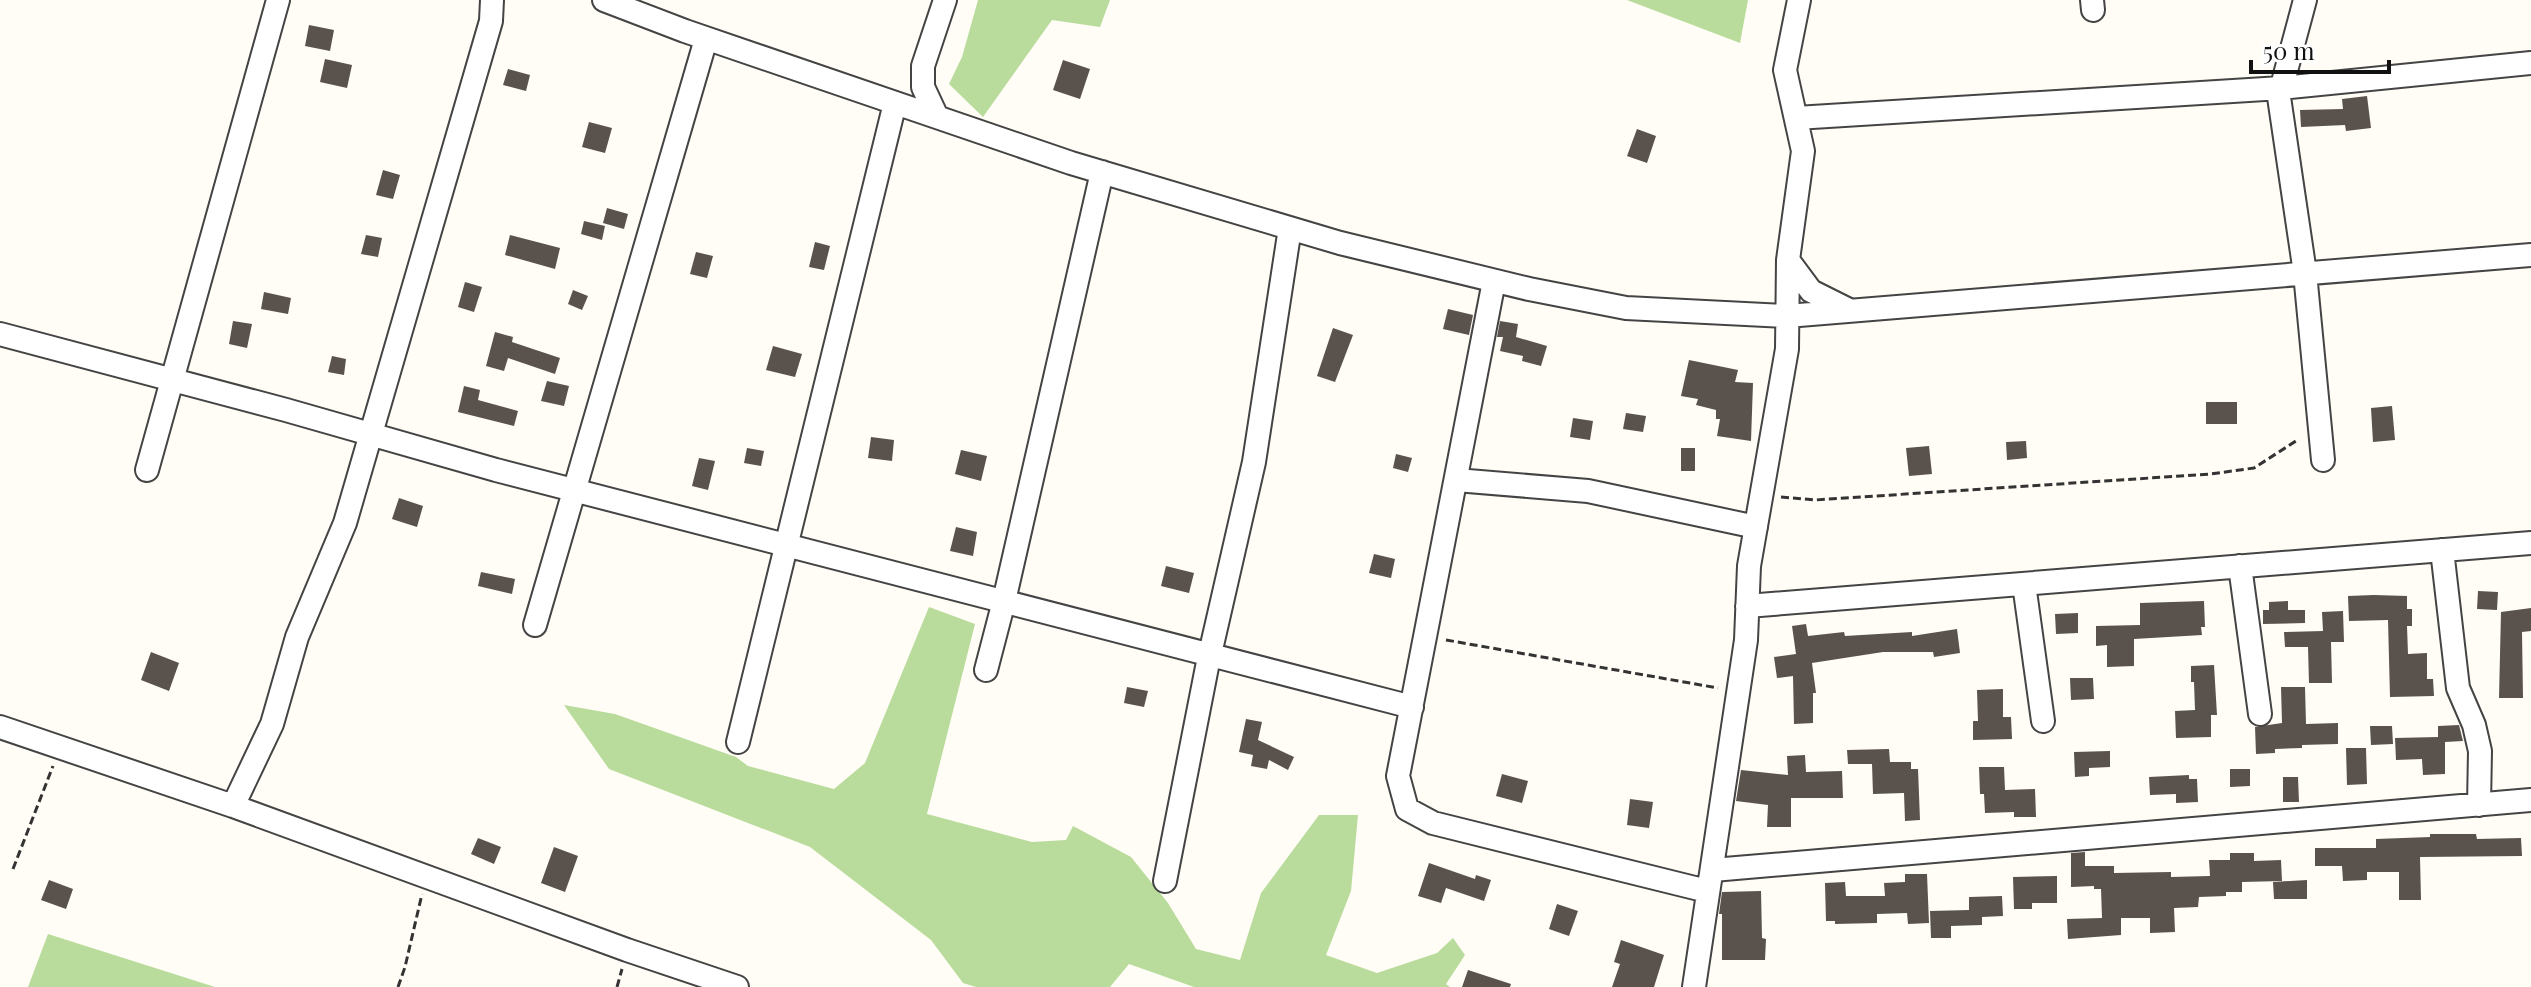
<svg xmlns="http://www.w3.org/2000/svg" width="2531" height="987" font-family="'Playfair Display',serif">
<style>
.forest{fill:#b9dc9c}
.building{fill:#5a524d}
.lines{fill:none;stroke-linecap:round;stroke-linejoin:round}
.minor-casing{stroke:#444;stroke-width:26}
.path{stroke:#333;stroke-width:3;stroke-dasharray:8 4;stroke-linecap:butt}
.minor{stroke:#fff;stroke-width:22}
</style>
<rect width="100%" height="100%" fill="#fffdf5"/>
<path class="forest" d="M 978,0 L 1110,0 L 1100,27 L 1052,20 L 983,117 L 949,84 L 962,57 Z
M 1627,0 L 1748,0 L 1740,43 Z
M 929,607 L 975,624 L 927,814 L 1032,842 L 1066,840 L 1073,826 L 1131,857 L 1168,903 L 1196,949 L 1240,960 L 1261,893 L 1319,815 L 1358,815 L 1351,891 L 1326,955 L 1377,973 L 1437,953 L 1453,938 L 1465,955 L 1446,984 L 1450,987 L 1194,987 L 1129,964 L 1110,987 L 976,987 L 963,983 L 931,940 L 810,847 L 609,769 L 564,705 L 615,714 L 736,757 L 748,766 L 834,789 L 865,763 Z
M 48,934 L 215,987 L 28,987 Z"/>
<path class="building" d="M 309,25 L 334,30 L 330,51 L 305,46 Z
M 325,59 L 352,65 L 347,88 L 320,82 Z
M 1063,60 L 1090,69 L 1080,99 L 1053,90 Z
M 508,69 L 530,75 L 526,91 L 503,85 Z
M 2367,96 L 2371,128 L 2346,131 L 2345,125 L 2301,127 L 2300,110 L 2343,109 L 2342,99 Z
M 589,122 L 612,128 L 605,153 L 582,147 Z
M 1637,129 L 1656,136 L 1647,163 L 1627,156 Z
M 383,170 L 400,175 L 393,199 L 376,195 Z
M 607,208 L 628,214 L 624,229 L 603,223 Z
M 584,221 L 605,226 L 602,240 L 581,234 Z
M 366,235 L 382,238 L 378,257 L 361,254 Z
M 510,235 L 560,248 L 555,269 L 505,255 Z
M 815,242 L 830,246 L 824,270 L 809,267 Z
M 696,252 L 713,256 L 707,278 L 690,274 Z
M 465,282 L 482,287 L 474,312 L 458,307 Z
M 573,290 L 588,296 L 582,310 L 568,304 Z
M 264,292 L 291,298 L 288,314 L 261,309 Z
M 1448,309 L 1473,315 L 1469,335 L 1443,329 Z
M 233,321 L 252,324 L 247,348 L 229,344 Z
M 1500,321 L 1518,324 L 1516,337 L 1547,346 L 1541,366 L 1522,361 L 1523,356 L 1500,351 L 1503,337 L 1497,337 Z
M 1333,328 L 1353,335 L 1335,382 L 1317,376 Z
M 495,332 L 513,337 L 512,342 L 560,358 L 555,374 L 508,358 L 504,371 L 486,366 Z
M 773,346 L 802,354 L 795,377 L 766,370 Z
M 332,356 L 346,359 L 344,375 L 328,372 Z
M 1689,360 L 1738,370 L 1735,382 L 1753,383 L 1751,441 L 1717,436 L 1720,419 L 1716,419 L 1716,410 L 1696,405 L 1698,399 L 1681,396 Z
M 547,381 L 569,386 L 564,406 L 541,401 Z
M 464,386 L 480,390 L 478,400 L 518,411 L 514,426 L 458,412 Z
M 2206,402 L 2237,402 L 2237,424 L 2206,424 Z
M 2392,406 L 2395,440 L 2373,442 L 2371,408 Z
M 1626,413 L 1646,416 L 1643,432 L 1623,429 Z
M 1573,418 L 1593,421 L 1590,440 L 1570,437 Z
M 871,437 L 894,440 L 892,461 L 868,458 Z
M 2026,441 L 2027,458 L 2007,460 L 2006,442 Z
M 1929,446 L 1932,474 L 1909,476 L 1906,448 Z
M 747,448 L 764,451 L 761,466 L 744,463 Z
M 1681,448 L 1695,448 L 1695,471 L 1681,471 Z
M 961,450 L 987,456 L 981,481 L 955,474 Z
M 1396,454 L 1412,458 L 1408,472 L 1393,468 Z
M 699,458 L 715,461 L 708,490 L 692,486 Z
M 399,498 L 423,506 L 417,527 L 392,519 Z
M 956,527 L 977,532 L 973,556 L 950,551 Z
M 1374,554 L 1395,559 L 1391,578 L 1369,573 Z
M 1166,566 L 1194,573 L 1189,593 L 1161,586 Z
M 481,572 L 515,579 L 512,594 L 478,586 Z
M 2478,591 L 2498,592 L 2497,610 L 2477,609 Z
M 2374,595 L 2407,596 L 2407,609 L 2412,609 L 2412,626 L 2407,626 L 2408,654 L 2427,653 L 2427,679 L 2433,679 L 2434,696 L 2390,697 L 2388,620 L 2349,621 L 2348,596 Z
M 2204,601 L 2205,627 L 2201,627 L 2202,635 L 2134,639 L 2134,666 L 2107,667 L 2107,645 L 2096,646 L 2096,626 L 2140,625 L 2140,603 Z
M 2288,601 L 2288,610 L 2305,610 L 2305,623 L 2263,624 L 2263,610 L 2269,610 L 2269,602 Z
M 2531,608 L 2531,631 L 2522,632 L 2523,698 L 2499,698 L 2501,612 Z
M 2343,611 L 2344,642 L 2331,642 L 2332,683 L 2309,683 L 2308,647 L 2285,647 L 2284,632 L 2323,631 L 2322,612 Z
M 2078,613 L 2078,633 L 2056,634 L 2055,614 Z
M 1806,624 L 1808,636 L 1844,632 L 1845,636 L 1912,632 L 1912,636 L 1957,629 L 1960,653 L 1934,657 L 1933,652 L 1883,652 L 1812,663 L 1816,693 L 1813,693 L 1813,723 L 1794,724 L 1793,676 L 1777,678 L 1774,657 L 1796,654 L 1792,626 Z
M 151,652 L 179,663 L 169,691 L 141,680 Z
M 2214,665 L 2217,715 L 2211,715 L 2211,737 L 2176,738 L 2175,711 L 2195,710 L 2194,682 L 2191,682 L 2191,666 Z
M 2070,678 L 2093,678 L 2094,699 L 2071,700 Z
M 1127,687 L 1148,691 L 1144,707 L 1124,703 Z
M 2281,687 L 2305,687 L 2306,724 L 2338,723 L 2338,744 L 2302,745 L 2302,748 L 2275,749 L 2275,753 L 2256,754 L 2255,727 L 2282,723 Z
M 2003,689 L 2003,717 L 2011,717 L 2012,739 L 1973,740 L 1973,721 L 1978,721 L 1977,690 Z
M 1246,719 L 1262,722 L 1258,740 L 1294,757 L 1288,770 L 1269,760 L 1267,769 L 1251,766 L 1253,755 L 1239,752 Z
M 2459,725 L 2463,741 L 2445,742 L 2445,774 L 2423,775 L 2422,759 L 2396,760 L 2395,738 L 2438,737 L 2438,726 Z
M 2370,726 L 2392,726 L 2393,744 L 2371,745 Z
M 2346,748 L 2366,748 L 2367,784 L 2347,785 Z
M 1889,749 L 1890,762 L 1911,762 L 1911,769 L 1918,769 L 1920,820 L 1905,821 L 1904,793 L 1873,794 L 1872,764 L 1848,764 L 1847,750 Z
M 2110,751 L 2110,767 L 2089,768 L 2089,776 L 2075,777 L 2074,752 Z
M 1805,755 L 1806,772 L 1842,771 L 1843,798 L 1791,798 L 1791,827 L 1767,827 L 1768,805 L 1736,801 L 1741,770 L 1788,775 L 1787,756 Z
M 1979,767 L 2004,767 L 2005,790 L 2035,789 L 2036,817 L 2014,817 L 2014,812 L 1985,813 L 1984,794 L 1980,794 Z
M 2230,769 L 2250,769 L 2250,786 L 2230,787 Z
M 1502,774 L 1528,781 L 1522,803 L 1496,796 Z
M 2189,775 L 2189,779 L 2197,779 L 2198,802 L 2176,803 L 2176,794 L 2150,795 L 2149,777 Z
M 2283,777 L 2298,777 L 2299,802 L 2283,802 Z
M 1630,799 L 1653,802 L 1649,828 L 1627,825 Z
M 2430,834 L 2476,834 L 2477,839 L 2521,838 L 2522,856 L 2420,857 L 2421,900 L 2399,900 L 2399,872 L 2367,872 L 2367,880 L 2343,881 L 2342,866 L 2315,866 L 2315,848 L 2376,848 L 2376,839 L 2430,837 Z
M 478,838 L 501,847 L 494,864 L 471,854 Z
M 554,847 L 578,856 L 565,892 L 541,883 Z
M 2085,852 L 2085,866 L 2114,866 L 2114,873 L 2171,872 L 2171,877 L 2210,876 L 2209,860 L 2230,860 L 2230,853 L 2254,853 L 2254,861 L 2281,860 L 2282,881 L 2242,882 L 2242,892 L 2226,892 L 2226,896 L 2199,897 L 2198,907 L 2174,908 L 2175,932 L 2150,933 L 2150,918 L 2121,918 L 2121,935 L 2068,939 L 2067,919 L 2102,918 L 2101,889 L 2094,889 L 2094,886 L 2071,887 L 2071,853 Z
M 1429,863 L 1475,879 L 1476,875 L 1491,880 L 1484,901 L 1446,888 L 1441,903 L 1418,896 Z
M 1905,874 L 1927,874 L 1929,923 L 1908,924 L 1907,913 L 1877,914 L 1877,923 L 1835,924 L 1835,921 L 1826,921 L 1825,883 L 1845,882 L 1846,896 L 1885,896 L 1884,883 L 1905,882 Z
M 2057,876 L 2057,903 L 2032,903 L 2032,909 L 2014,909 L 2013,877 Z
M 49,880 L 73,889 L 66,909 L 41,900 Z
M 2307,880 L 2307,899 L 2274,899 L 2273,882 Z
M 1761,891 L 1762,938 L 1766,939 L 1765,960 L 1722,960 L 1722,914 L 1719,914 L 1722,892 Z
M 2002,896 L 2003,916 L 1982,917 L 1982,925 L 1951,926 L 1951,938 L 1931,938 L 1930,911 L 1969,910 L 1969,897 Z
M 1557,904 L 1578,911 L 1569,936 L 1549,929 Z
M 1621,940 L 1664,955 L 1654,987 L 1612,987 L 1620,964 L 1614,962 Z
M 1468,970 L 1511,984 L 1510,987 L 1462,987 Z"/>
<g class="lines">
<defs>
<path id="minor" d="M 604,0 L 685,31 L 1071,163 L 1340,243 L 1529,289 L 1626,308 L 1787,316 L 2531,255
M 2092,0 L 2093,10
M 2305,0 L 2279,97 L 2305,273 L 2323,460
M 937,117 L 923,87 L 923,66 L 945,0
M 1796,118 L 2281,88 L 2531,63
M 1788,260 L 1811,291 L 1849,310
M 1494,281 L 1398,776 L 1407,809 L 1433,823 L 1707,891
M 0,334 L 286,410 L 496,470 L 1412,707
M 147,470 L 278,0
M 1456,480 L 1588,491 L 1756,527
M 2442,550 L 2458,688 L 2474,725 L 2480,751 L 2479,805
M 2240,566 L 2260,714
M 2024,584 L 2043,721
M 1747,606 L 2531,543
M 535,625 L 706,39
M 986,670 L 1004,601 L 1102,172
M 0,727 L 233,806 L 627,950 L 737,987
M 738,742 L 895,103
M 233,806 L 272,724 L 297,637 L 345,523 L 491,21 L 492,0
M 1713,870 L 2531,800
M 1165,881 L 1207,667 L 1254,462 L 1290,228
M 1694,987 L 1746,640 L 1749,566 L 1787,349 L 1788,260 L 1803,151 L 1785,70 L 1799,0"/>
</defs>
<use href="#minor" class="minor-casing"/>
<path class="path" d="M 1781,497 L 1815,500 L 2211,474 L 2254,468 L 2299,439
M 1446,640 L 1718,688
M 13,869 L 53,766
M 398,987 L 405,967 L 422,894
M 617,987 L 622,969"/>
<use href="#minor" class="minor"/>
</g>
<path d="M2251 60v12h138v-12" fill="none" stroke="#111111" stroke-width="4"/>
<text x="2263" y="60" font-size="24" fill="#111111" stroke="#ffffff" stroke-width="6" paint-order="stroke">50 m</text>
</svg>
